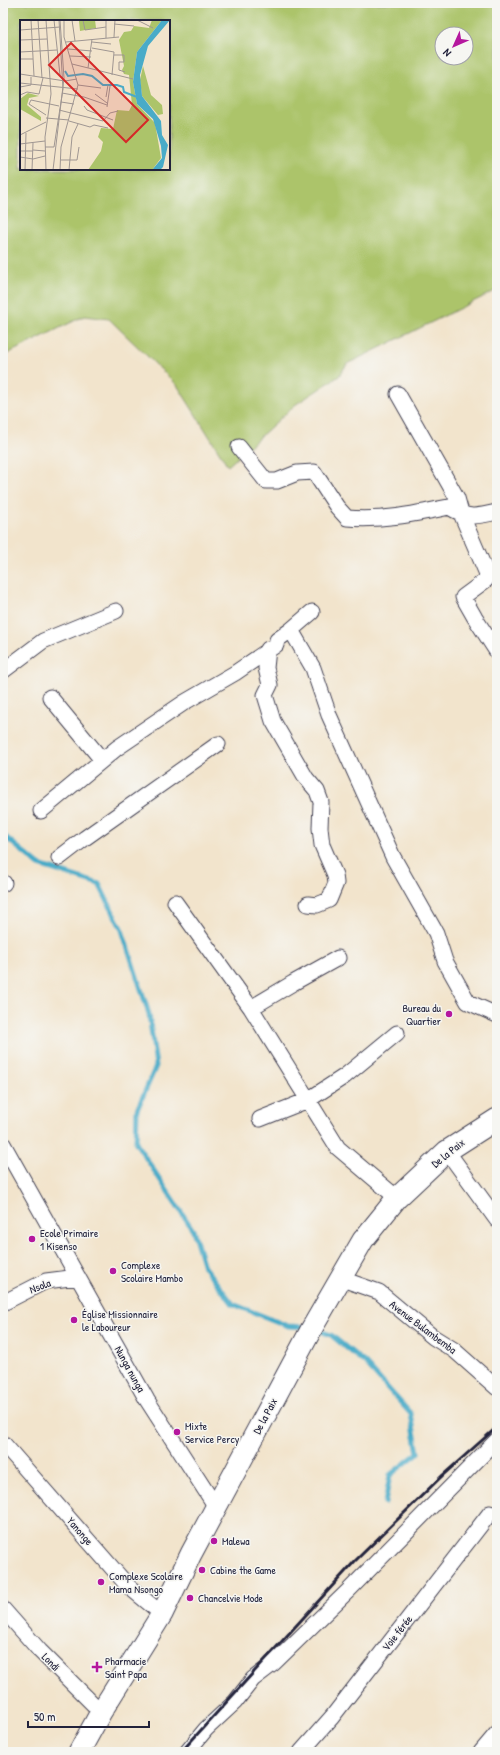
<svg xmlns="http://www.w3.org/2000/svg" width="500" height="1755" font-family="'Patrick Hand',sans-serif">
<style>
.green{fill:#acc46a;stroke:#677352;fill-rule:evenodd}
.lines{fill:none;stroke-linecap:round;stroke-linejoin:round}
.stream{stroke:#49abc8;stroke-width:5}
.street-casing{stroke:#413f51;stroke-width:17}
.secondary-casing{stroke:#413f51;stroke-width:23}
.street{stroke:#fff;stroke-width:15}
.secondary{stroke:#fff;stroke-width:21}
.rail{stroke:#22223b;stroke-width:3}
.poi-dot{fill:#b5179e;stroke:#f6f6f2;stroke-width:1.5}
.labels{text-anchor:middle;stroke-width:3;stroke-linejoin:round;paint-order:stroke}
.poi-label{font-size:11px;fill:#22223b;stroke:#f6f6f2;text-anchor:start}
.street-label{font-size:11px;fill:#22223b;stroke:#f6f6f2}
.inset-river{fill:none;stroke:#49abc8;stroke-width:2}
.inset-road{fill:none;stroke:#9f9692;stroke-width:1}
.view{fill:#d62828;fill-opacity:0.15;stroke:#d62828;stroke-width:2}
.inset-edge{fill:none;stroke:#22223b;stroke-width:2}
</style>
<rect width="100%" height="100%" fill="#f6f6f2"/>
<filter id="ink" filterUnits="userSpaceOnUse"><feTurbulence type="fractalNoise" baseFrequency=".025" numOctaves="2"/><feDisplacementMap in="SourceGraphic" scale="8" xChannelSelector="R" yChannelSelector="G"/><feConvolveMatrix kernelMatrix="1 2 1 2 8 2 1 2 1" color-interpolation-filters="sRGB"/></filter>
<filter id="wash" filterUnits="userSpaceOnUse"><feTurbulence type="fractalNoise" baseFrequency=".012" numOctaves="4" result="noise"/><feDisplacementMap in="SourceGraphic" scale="16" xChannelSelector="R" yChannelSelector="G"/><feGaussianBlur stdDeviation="0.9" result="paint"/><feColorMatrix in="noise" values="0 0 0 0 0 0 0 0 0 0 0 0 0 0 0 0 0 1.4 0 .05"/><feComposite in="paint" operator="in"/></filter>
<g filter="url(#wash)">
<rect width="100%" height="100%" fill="#f2e4cc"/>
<path class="green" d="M 3,3 L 497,3 L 497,290 L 347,364 L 339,376 L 295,405 L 228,466 L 177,385 L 109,319 L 84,316 L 3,356 ZM 21,21 L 169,21 L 169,169 L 21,169 ZM 442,34 L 466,34 L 466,58 L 442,58 Z"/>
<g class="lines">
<path class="stream" d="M 3,835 L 39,865 L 99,884 L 122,930 L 149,1014 L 156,1066 L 137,1110 L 136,1143 L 193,1230 L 204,1267 L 233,1304 L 288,1326 L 307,1327
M 317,1330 L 331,1335 L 365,1363 L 411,1414 L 418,1453 L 390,1475 L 385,1503"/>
</g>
</g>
<g filter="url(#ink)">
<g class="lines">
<defs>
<path id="street" d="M 398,394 L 457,498 L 462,516 L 487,574 L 486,580 L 463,597 L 475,618 L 497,652
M 239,447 L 266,481 L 277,481 L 297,473 L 314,472 L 337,507 L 347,518 C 382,521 415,514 449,507 C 468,519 476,517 497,512
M 291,630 L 313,668 L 329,715 L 393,857 L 436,933 L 445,961 L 468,1002 L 497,1015
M 268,649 L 266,668 L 270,685 L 265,695 L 273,721 L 306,778 L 317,791 L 321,802 L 320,828 L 322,845 L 335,875 L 336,883 L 329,900 L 317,905 L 308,904
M 3,671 L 43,641 L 116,611
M 50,697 L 102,760
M 41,811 L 117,748 L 185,702 L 235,673 L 276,645 L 277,640 L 291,630 L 312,612
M 59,858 L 85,838 L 218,744
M 3,884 L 4,883
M 175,902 L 251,1008 L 338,1148 L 397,1198
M 251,1008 L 293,983 L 338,958
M 260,1119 L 308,1100 L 345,1076 L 397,1033
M 3,1144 L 147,1400 L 216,1507
M 447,1151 L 497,1220
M 342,1279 L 379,1292 L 433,1337 L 454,1350 L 497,1388
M 3,1303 L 46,1281 L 78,1277
M 3,1443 L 128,1586 L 162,1614
M 3,1609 L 40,1651 L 101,1712
M 187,1752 L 206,1729 L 235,1702 L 253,1679 L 274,1663 L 349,1590 L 497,1440
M 301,1752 L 332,1717 L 490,1513
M 481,1752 L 497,1733"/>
<path id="secondary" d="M 79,1752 L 101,1712 L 162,1614 L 191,1554 L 312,1328 L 363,1240 L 397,1198 L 447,1151 L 497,1119"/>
</defs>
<use href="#street" class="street-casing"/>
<use href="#secondary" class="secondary-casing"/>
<use href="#street" class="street"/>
<use href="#secondary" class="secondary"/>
<path class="rail" d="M 181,1752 L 355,1561 L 443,1475 L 497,1427"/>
</g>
</g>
<g class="poi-dot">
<circle cx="449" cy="1014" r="4"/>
<circle cx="32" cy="1239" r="4"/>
<circle cx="113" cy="1271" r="4"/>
<circle cx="74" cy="1320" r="4"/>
<circle cx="177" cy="1432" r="4"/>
<circle cx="214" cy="1541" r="4"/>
<circle cx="202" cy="1570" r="4"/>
<circle cx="101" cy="1582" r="4"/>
<circle cx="190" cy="1598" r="4"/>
<path d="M95 1661h4v4h4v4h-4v4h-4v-4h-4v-4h4z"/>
</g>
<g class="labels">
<g class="poi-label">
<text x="441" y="1012" text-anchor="end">Bureau du<tspan x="441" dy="13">Quartier</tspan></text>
<text x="40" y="1237">Ecole Primaire<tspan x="40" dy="13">1 Kisenso</tspan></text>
<text x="121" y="1269">Complexe<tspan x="121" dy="13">Scolaire Mambo</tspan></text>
<text x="82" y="1318">Église Missionnaire<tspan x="82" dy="13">le Laboureur</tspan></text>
<text x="185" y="1430">Mixte<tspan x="185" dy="13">Service Percy</tspan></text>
<text x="222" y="1545">Malewa</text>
<text x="210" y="1574">Cabine the Game</text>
<text x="109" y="1580">Complexe Scolaire<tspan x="109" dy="13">Mama Nsongo</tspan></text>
<text x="198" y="1602">Chancelvie Mode</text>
<text x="105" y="1665">Pharmacie<tspan x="105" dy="13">Saint Papa</tspan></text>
</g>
<g class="street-label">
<text transform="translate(448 1153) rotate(-39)" y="4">De la Paix</text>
<text transform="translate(40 1286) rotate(-21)" y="4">Nsola</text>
<text transform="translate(423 1327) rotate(37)" y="4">Avenue Bulambemba</text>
<text transform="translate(130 1369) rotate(61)" y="4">Nunga nunga</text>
<text transform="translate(265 1416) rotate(-62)" y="4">De la Paix</text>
<text transform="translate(80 1531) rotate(49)" y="4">Yanonge</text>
<text transform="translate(397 1633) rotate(-52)" y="4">Voie férée</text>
<text transform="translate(51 1662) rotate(45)" y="4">Londi</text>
</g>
</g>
<g transform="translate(20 20)">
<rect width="150" height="150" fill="#f2e4cc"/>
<path d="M 75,0 L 76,8 L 60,11 L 59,1 ZM 132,0 L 142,0 L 117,32 L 113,62 L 117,84 L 135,103 L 141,138 L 132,150 L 68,150 L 81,131 L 83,122 L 78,117 L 81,108 L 93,109 L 97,90 L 109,91 L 112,85 L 109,55 L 104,54 L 102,50 L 104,46 L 99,20 L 104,12 L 111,11 L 114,6 L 129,8 ZM 123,46 L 131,75 L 142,85 L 143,94 L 138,95 L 122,76 L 120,60 ZM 8,73 L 19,76 L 9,78 L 7,85 L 21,97 L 21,101 L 0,89 L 0,79 Z" fill="#acc46a"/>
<path d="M 142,0 L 150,0 L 128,26 L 120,55 L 122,76 L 141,101 L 142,115 L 148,125 L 143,147 L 140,150 L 132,150 L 142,138 L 141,126 L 133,99 L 117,84 L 113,62 L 117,32 Z" fill="#49abc8"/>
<path class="inset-river" d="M 45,51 L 48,56 L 63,54 L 72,56 L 83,65 L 97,65 L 103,67 L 104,72 L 117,77"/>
<path class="inset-road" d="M 11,0 L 14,56M 18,0 L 22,58M 26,0 L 31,74 L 25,117 L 26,150M 34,0 L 40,55M 52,0 L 55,21M 63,0 L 65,10 L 86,7M 117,0 L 133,8M 94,4 L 114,6M 0,10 L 40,7M 94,17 L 95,0M 86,18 L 86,0M 0,20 L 27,19M 46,22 L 99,17M 72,22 L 91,24M 72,28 L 94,32 L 92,55M 48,29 L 72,31M 0,32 L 37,30M 94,35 L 104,35 L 104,42 L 99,42 L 99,50 L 105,52M 50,36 L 71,37M 0,39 L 13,39M 52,44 L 113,59M 68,48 L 72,19M 0,54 L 45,61 L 57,59M 0,63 L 58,69M 58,65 L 81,68M 0,67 L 11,65 L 11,57M 42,73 L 64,77 L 87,85M 75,74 L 87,83M 0,75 L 7,72 L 19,74 L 23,58M 86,77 L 88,65M 41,82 L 54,84M 64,86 L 67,90 L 93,100M 87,87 L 90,66M 39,90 L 83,101 L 90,93 L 98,91M 26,95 L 9,84 L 11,80 L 39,86M 26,98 L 49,100M 49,101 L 70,107 L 74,105 L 88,108M 0,115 L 26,102M 0,124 L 25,121M 25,127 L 34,127 L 43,69 L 39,0M 13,130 L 25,131M 0,131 L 13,131M 0,137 L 13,139 L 25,136M 41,140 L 57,140 L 59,127M 5,150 L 6,113M 12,150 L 13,123M 33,150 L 44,58 L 40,0M 40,150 L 41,127 L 58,65 L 44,17 L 44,0M 49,150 L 52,117 L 58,104"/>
<path class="view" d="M 51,23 L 128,100 L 106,122 L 29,45 Z"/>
<rect width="150" height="150" class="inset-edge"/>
</g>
<rect width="500" height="1755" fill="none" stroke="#f6f6f2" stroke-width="16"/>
<g transform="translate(454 46) rotate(225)"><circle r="19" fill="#f6f6f2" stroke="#a1a1a9"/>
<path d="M0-3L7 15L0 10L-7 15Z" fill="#b5179e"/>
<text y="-6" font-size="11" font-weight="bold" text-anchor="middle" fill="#22223b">N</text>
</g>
<path d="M28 1721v6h121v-6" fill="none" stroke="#22223b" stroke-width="2"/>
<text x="34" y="1721" font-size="12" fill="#22223b" stroke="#f6f6f2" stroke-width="3" paint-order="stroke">50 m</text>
</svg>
